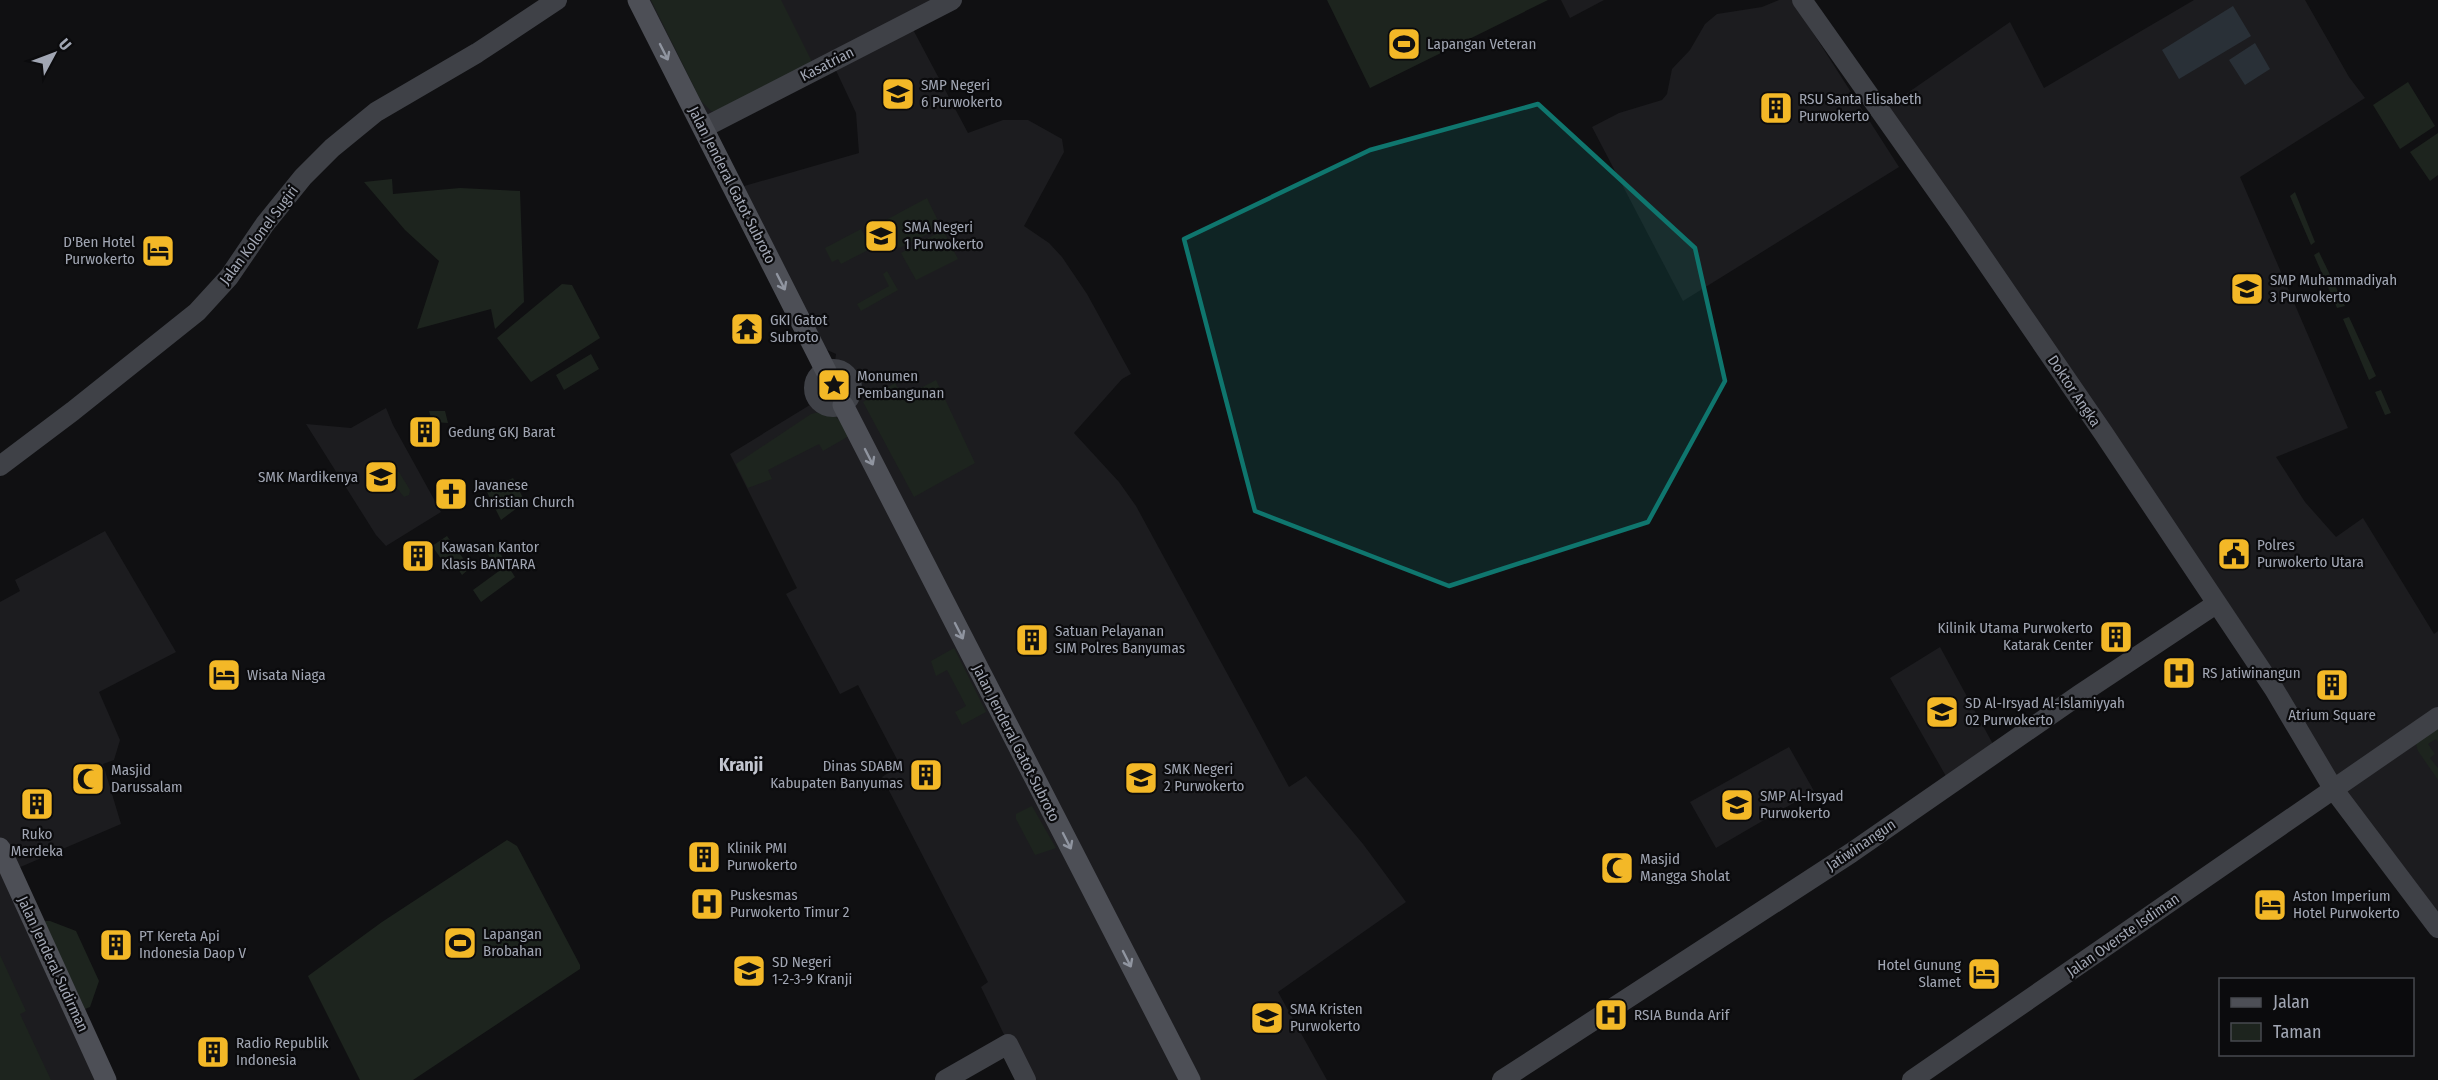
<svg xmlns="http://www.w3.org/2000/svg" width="2438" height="1080" font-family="'Fira Sans Condensed',sans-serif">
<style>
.built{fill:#1c1c1f}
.green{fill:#1d241e}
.water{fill:#293037}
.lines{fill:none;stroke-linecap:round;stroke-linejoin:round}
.secondary{stroke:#3f4147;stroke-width:20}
.primary{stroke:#4d4f56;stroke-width:21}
.oneway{stroke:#9095a0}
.marked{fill:#0f766e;fill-opacity:0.2;stroke:#0f766e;stroke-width:4.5;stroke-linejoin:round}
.labels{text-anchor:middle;stroke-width:4.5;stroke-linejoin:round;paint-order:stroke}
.poi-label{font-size:15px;fill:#a1a6b3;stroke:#0b0b0d;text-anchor:start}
.street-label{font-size:15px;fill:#a1a6b3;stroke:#0b0b0d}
.quarter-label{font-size:18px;font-weight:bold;fill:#c2c5cf;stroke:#0b0b0d}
</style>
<rect width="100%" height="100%" fill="#101012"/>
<path class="built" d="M 638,0 L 952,0 L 909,22 L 968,133 L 1003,120 L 1028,120 L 1062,139 L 1064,152 L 1024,226 L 1049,243 L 1062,257 L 1087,294 L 1131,374 L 1122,379 L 1074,433 L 1119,482 L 1136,506 L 1289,787 L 1306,776 L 1363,844 L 1406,902 L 1278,992 L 1327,1080 L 1026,1080 L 981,987 L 988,982 L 882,777 L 900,765 L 858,685 L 840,694 L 786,594 L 797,588 L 730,454 L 818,400 L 835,407 L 849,399 L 852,393 L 850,380 L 841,371 L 834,369 L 836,354 L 812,343 L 734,189 L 859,153 L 856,113 L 832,62 L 703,128 Z
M 1561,0 L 1604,0 L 1570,18 Z
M 1779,0 L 1792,0 L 1899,167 L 1683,301 L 1592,127 L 1619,113 L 1662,100 L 1667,94 L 1672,69 L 1690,50 L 1705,24 L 1717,14 L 1762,7 Z
M 2194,0 L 2305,0 L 2349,77 L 2365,98 L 2240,177 L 2348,428 L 2276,457 L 2305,502 L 2336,537 L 2363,518 L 2434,634 L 2438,631 L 2438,925 L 1880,112 L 2010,22 L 2044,88 Z
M 386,408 L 393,425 L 441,512 L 386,546 L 376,535 L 306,424 L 351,428 Z
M 105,531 L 176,652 L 99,692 L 120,740 L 114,760 L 103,764 L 121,824 L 11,871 L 106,1080 L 0,1080 L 0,602 L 20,591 L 15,580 Z
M 1940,647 L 1994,746 L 1947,778 L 1890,678 Z
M 1789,747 L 1814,791 L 1716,848 L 1690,802 Z"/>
<path class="green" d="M 651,0 L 781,0 L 812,62 L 716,112 L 711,111 L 701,101 Z
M 1327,0 L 1548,0 L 1370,88 Z
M 2408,82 L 2435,126 L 2400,149 L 2373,105 Z
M 2438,133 L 2438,175 L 2430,181 L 2410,152 Z
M 392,179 L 393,194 L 460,188 L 520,191 L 524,302 L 495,329 L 491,309 L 417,329 L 439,261 L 405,230 L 364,182 Z
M 2295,192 L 2315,242 L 2311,245 L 2290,196 Z
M 927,198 L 941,227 L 899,248 L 884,221 Z
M 861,229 L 872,248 L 841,264 L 838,259 L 832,262 L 825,248 Z
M 943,230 L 958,259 L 916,280 L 901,253 Z
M 2319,252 L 2345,306 L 2337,308 L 2314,255 Z
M 887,271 L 898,290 L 861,311 L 857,304 L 889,286 L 883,274 Z
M 562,284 L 572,285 L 600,338 L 531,382 L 497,338 Z
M 2349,317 L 2376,376 L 2369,380 L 2343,319 Z
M 591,354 L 599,369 L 564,390 L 556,375 Z
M 936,380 L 975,463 L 914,497 L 863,402 L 895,383 L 903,397 Z
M 2381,390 L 2391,413 L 2385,415 L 2375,392 Z
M 429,411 L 445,411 L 448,423 L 432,422 Z
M 820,412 C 838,413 841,422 849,436 L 823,451 L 819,444 L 768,470 L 772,479 L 748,488 L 736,464 L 811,414 Z
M 387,467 L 399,472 L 410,490 L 409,495 L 404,497 L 388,477 Z
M 513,478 L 525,502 L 501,520 L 486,490 Z
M 447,536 L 470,568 L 462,575 L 449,556 L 442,560 L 432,546 Z
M 496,547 L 515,577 L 481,602 L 473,590 L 499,571 L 487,553 Z
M 954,648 L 986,712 L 962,725 L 955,712 L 966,706 L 947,670 L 936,676 L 931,661 Z
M 2438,722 L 2438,742 L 2436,739 L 2428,744 L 2435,754 L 2430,758 L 2438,768 L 2438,780 L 2418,751 L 2415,741 Z
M 1032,806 L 1056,848 L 1035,855 L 1016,819 L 1016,814 Z
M 507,840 L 517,846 L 580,965 L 580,969 L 413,1080 L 360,1080 L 308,976 L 382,922 Z
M 44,921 L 50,921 L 76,931 L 99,981 L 90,1007 L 85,1009 Z
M 0,955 L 26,1011 L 20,1014 L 51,1080 L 0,1080 Z"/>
<path class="water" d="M 2233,6 L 2251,36 L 2179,79 L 2162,50 Z
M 2255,43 L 2270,69 L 2245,85 L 2229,60 Z"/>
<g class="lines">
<path class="secondary" d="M 1802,0 L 1958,221 L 2104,434 L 2274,689 L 2334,790 L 2438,928
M 703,128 L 952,0
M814 388a19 19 0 1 1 38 0a19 19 0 1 1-38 0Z
M 0,466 L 73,411 L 197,312 L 229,277 L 265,224 L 303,177 L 332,148 L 376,112 L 477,53 L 557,0
M 945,1080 L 1008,1044 L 1026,1080
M 1502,1080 L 1851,853 L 2079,695 L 2216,604
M 1912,1080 L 2438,717"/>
<path class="primary" d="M 638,0 L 826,371
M 843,405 L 1190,1080
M 0,848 L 106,1080"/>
</g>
<defs><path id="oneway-shaft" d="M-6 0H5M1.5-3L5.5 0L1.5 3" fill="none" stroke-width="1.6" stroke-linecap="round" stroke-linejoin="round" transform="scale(1.5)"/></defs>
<g class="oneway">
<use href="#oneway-shaft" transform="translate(664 52) rotate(63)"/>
<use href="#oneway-shaft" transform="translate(781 282) rotate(63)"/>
<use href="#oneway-shaft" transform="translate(869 457) rotate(63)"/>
<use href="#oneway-shaft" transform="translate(959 631) rotate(63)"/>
<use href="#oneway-shaft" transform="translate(1067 841) rotate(63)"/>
<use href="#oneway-shaft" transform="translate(1127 959) rotate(63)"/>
</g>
<path class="marked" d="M 1538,104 L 1695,248 L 1725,381 L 1648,522 L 1449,586 L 1255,511 L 1184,239 L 1370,150 Z"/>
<defs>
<symbol id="stadium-square" viewBox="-11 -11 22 22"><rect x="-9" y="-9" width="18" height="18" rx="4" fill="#f3b827" stroke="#0b0b0d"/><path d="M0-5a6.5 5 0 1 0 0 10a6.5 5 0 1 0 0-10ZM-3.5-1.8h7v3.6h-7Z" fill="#111"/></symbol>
<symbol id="school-square" viewBox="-11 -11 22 22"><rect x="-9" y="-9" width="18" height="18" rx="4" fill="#f3b827" stroke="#0b0b0d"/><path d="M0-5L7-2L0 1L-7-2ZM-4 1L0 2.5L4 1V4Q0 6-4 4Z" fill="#111"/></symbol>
<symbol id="building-square" viewBox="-11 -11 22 22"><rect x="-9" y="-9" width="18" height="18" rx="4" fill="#f3b827" stroke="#0b0b0d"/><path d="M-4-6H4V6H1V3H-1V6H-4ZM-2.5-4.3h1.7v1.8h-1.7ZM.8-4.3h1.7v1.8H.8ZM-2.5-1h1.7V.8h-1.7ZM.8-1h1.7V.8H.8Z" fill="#111"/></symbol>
<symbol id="hotel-square" viewBox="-11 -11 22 22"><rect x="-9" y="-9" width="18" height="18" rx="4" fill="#f3b827" stroke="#0b0b0d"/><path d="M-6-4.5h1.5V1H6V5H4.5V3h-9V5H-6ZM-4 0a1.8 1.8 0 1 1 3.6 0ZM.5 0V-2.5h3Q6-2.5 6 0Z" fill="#111"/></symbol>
<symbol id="temple-square" viewBox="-11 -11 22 22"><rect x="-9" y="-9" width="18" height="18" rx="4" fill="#f3b827" stroke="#0b0b0d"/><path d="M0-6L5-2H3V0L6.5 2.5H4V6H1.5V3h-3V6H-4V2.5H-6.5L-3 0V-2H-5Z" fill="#111"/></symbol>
<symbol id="sight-square" viewBox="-11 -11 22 22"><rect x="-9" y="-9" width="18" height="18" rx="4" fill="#f3b827" stroke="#0b0b0d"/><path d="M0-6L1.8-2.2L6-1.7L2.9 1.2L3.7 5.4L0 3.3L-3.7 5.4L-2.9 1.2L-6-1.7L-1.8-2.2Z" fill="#111"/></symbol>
<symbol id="church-square" viewBox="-11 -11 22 22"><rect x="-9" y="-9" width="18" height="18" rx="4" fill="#f3b827" stroke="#0b0b0d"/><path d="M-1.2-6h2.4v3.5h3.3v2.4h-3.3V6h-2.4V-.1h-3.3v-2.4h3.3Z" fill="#111"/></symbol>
<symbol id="civic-square" viewBox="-11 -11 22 22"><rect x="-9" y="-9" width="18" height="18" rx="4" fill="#f3b827" stroke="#0b0b0d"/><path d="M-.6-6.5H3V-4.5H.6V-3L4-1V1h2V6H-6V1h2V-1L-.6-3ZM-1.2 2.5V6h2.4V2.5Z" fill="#111"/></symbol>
<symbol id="hospital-square" viewBox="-11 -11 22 22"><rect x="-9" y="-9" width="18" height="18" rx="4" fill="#f3b827" stroke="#0b0b0d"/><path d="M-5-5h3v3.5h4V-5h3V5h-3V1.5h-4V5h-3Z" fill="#111"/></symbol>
<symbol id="mosque-square" viewBox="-11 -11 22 22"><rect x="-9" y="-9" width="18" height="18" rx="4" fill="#f3b827" stroke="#0b0b0d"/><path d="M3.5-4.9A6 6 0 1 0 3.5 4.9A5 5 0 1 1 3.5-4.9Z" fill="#111"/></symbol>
</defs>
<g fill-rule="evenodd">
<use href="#stadium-square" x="1385" y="25" width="38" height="38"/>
<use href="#school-square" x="879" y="75" width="38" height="38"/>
<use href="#building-square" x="1757" y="89" width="38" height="38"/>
<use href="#school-square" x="862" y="217" width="38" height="38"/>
<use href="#hotel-square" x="139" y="232" width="38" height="38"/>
<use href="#school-square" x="2228" y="270" width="38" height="38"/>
<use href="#temple-square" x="728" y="310" width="38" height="38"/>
<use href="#sight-square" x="815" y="366" width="38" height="38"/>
<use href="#building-square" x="406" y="413" width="38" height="38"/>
<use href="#school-square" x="362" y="458" width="38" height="38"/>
<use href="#church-square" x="432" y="475" width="38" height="38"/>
<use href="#civic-square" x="2215" y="535" width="38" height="38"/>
<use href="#building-square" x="399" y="537" width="38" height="38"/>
<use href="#building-square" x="2097" y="618" width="38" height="38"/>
<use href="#building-square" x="1013" y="621" width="38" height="38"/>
<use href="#hospital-square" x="2160" y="654" width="38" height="38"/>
<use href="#hotel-square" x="205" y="656" width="38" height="38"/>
<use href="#building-square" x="2313" y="666" width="38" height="38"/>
<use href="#school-square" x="1923" y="693" width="38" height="38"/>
<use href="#building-square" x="907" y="756" width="38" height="38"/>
<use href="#school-square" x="1122" y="759" width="38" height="38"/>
<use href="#mosque-square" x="69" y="760" width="38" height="38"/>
<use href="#building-square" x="18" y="785" width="38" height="38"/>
<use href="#school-square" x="1718" y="786" width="38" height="38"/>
<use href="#building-square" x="685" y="838" width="38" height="38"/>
<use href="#mosque-square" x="1598" y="849" width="38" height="38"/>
<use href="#hospital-square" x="688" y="885" width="38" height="38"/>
<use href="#hotel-square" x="2251" y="886" width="38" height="38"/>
<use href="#stadium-square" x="441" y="924" width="38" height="38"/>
<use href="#building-square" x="97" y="926" width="38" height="38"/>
<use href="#school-square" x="730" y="952" width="38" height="38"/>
<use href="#hotel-square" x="1965" y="955" width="38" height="38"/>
<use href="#hospital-square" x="1592" y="996" width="38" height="38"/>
<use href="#school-square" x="1248" y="999" width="38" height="38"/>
<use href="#building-square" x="194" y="1033" width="38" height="38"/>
</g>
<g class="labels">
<g class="poi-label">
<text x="1427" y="49">Lapangan Veteran</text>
<text x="921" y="90">SMP Negeri<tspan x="921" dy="17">6 Purwokerto</tspan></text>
<text x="1799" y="104">RSU Santa Elisabeth<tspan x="1799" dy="17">Purwokerto</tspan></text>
<text x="904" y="232">SMA Negeri<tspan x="904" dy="17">1 Purwokerto</tspan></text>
<text x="135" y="247" text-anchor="end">D'Ben Hotel<tspan x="135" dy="17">Purwokerto</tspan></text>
<text x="2270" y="285">SMP Muhammadiyah<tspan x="2270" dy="17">3 Purwokerto</tspan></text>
<text x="770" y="325">GKI Gatot<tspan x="770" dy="17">Subroto</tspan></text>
<text x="857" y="381">Monumen<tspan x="857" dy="17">Pembangunan</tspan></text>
<text x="448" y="437">Gedung GKJ Barat</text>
<text x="358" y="482" text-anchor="end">SMK Mardikenya</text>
<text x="474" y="490">Javanese<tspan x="474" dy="17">Christian Church</tspan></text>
<text x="2257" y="550">Polres<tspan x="2257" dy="17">Purwokerto Utara</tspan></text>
<text x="441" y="552">Kawasan Kantor<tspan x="441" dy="17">Klasis BANTARA</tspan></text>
<text x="2093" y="633" text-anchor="end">Kilinik Utama Purwokerto<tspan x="2093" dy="17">Katarak Center</tspan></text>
<text x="1055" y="636">Satuan Pelayanan<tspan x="1055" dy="17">SIM Polres Banyumas</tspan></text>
<text x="2202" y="678">RS Jatiwinangun</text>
<text x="247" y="680">Wisata Niaga</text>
<text x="1965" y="708">SD Al-Irsyad Al-Islamiyyah<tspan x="1965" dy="17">02 Purwokerto</tspan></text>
<text x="2332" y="720" text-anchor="middle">Atrium Square</text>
<text x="903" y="771" text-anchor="end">Dinas SDABM<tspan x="903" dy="17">Kabupaten Banyumas</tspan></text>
<text x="1164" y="774">SMK Negeri<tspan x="1164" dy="17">2 Purwokerto</tspan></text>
<text x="111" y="775">Masjid<tspan x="111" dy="17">Darussalam</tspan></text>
<text x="1760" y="801">SMP Al-Irsyad<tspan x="1760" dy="17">Purwokerto</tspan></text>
<text x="37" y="839" text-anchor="middle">Ruko<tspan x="37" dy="17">Merdeka</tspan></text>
<text x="727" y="853">Klinik PMI<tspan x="727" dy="17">Purwokerto</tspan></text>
<text x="1640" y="864">Masjid<tspan x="1640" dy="17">Mangga Sholat</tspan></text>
<text x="730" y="900">Puskesmas<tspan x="730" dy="17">Purwokerto Timur 2</tspan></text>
<text x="2293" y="901">Aston Imperium<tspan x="2293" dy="17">Hotel Purwokerto</tspan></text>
<text x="483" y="939">Lapangan<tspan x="483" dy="17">Brobahan</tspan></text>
<text x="139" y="941">PT Kereta Api<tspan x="139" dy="17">Indonesia Daop V</tspan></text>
<text x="772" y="967">SD Negeri<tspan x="772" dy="17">1-2-3-9 Kranji</tspan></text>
<text x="1961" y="970" text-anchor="end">Hotel Gunung<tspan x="1961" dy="17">Slamet</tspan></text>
<text x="1290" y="1014">SMA Kristen<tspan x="1290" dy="17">Purwokerto</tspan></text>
<text x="1634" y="1020">RSIA Bunda Arif</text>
<text x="236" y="1048">Radio Republik<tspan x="236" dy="17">Indonesia</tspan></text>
</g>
<g class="street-label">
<text transform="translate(827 64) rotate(-27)" y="5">Kasatrian</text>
<text transform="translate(732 185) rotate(63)" y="5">Jalan Jenderal Gatot Subroto</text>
<text transform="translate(259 235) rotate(-53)" y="5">Jalan Kolonel Sugiri</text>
<text transform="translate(2074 391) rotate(56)" y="5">Doktor Angka</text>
<text transform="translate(1016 743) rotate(63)" y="5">Jalan Jenderal Gatot Subroto</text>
<text transform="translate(1861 845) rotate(-34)" y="5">Jatiwinangun</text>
<text transform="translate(2123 935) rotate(-35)" y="5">Jalan Overste Isdiman</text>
<text transform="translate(53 964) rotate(65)" y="5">Jalan Jenderal Sudirman</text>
</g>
<g class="quarter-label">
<text x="741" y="771">Kranji</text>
</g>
</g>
<rect x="2219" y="978" width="195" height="78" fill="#0b0b0d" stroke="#47494f" stroke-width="1.5"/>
<rect x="2231" y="998" width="30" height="9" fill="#4d4f56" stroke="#47494f" stroke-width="1.5"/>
<text x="2273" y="1008" font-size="18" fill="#a1a6b3">Jalan</text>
<rect x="2231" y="1023" width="30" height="18" fill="#1d241e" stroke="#47494f" stroke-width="1.5"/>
<text x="2273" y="1038" font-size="18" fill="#a1a6b3">Taman</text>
<g transform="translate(54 54) rotate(49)" stroke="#0b0b0d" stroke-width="4.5" paint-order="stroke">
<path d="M0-4.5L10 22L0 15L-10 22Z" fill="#a1a6b3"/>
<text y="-9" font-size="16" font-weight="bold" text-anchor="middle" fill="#a1a6b3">U</text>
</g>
</svg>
